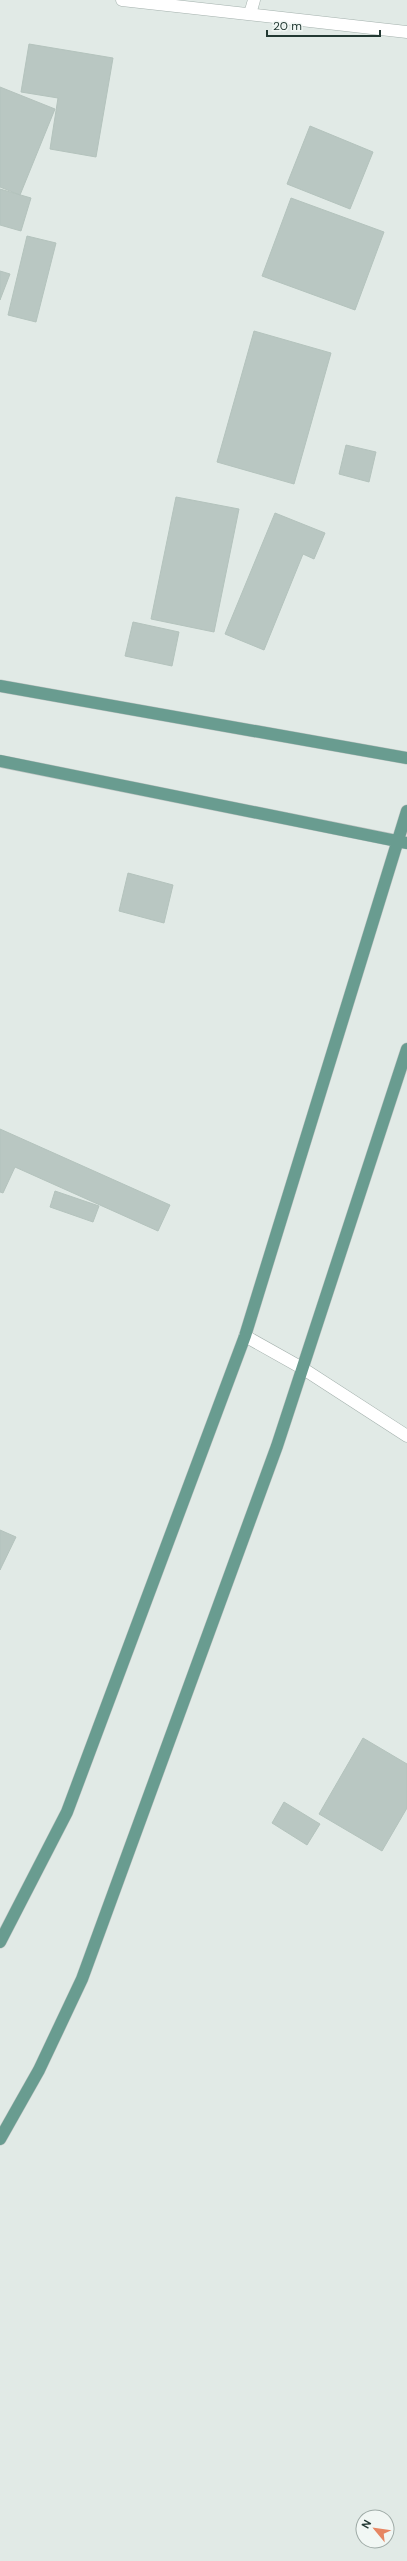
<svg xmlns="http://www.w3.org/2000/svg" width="407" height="2561" font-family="'DM Sans',sans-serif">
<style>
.building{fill:#b9c7c2;stroke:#b4c3bd}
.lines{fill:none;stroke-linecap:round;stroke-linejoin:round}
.street-casing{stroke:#a4b1ad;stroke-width:13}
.primary-casing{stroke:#bdc4c2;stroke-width:13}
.street{stroke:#fff;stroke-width:12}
.primary{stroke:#699c90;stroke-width:12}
</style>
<rect width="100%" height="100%" fill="#e1eae6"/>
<path class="building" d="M 29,44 L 113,58 L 96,157 L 50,149 L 58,98 L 21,92 Z
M 0,87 L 55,109 L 20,195 L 0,187 Z
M 310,126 L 373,152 L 350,209 L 287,184 Z
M 0,189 L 31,198 L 21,231 L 0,225 Z
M 291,198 L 384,232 L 355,310 L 262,276 Z
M 27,236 L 56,243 L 36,322 L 8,315 Z
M 0,271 L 10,274 L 0,300 Z
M 254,331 L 331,353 L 294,484 L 217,462 Z
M 346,445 L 376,452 L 369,482 L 339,474 Z
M 176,497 L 239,509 L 214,632 L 151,619 Z
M 275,513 L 325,533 L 314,559 L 303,554 L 264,650 L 225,634 Z
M 133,622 L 179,632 L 172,666 L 125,656 Z
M 128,873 L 173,885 L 164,923 L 119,911 Z
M 0,1129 L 170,1205 L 158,1231 L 15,1167 L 3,1193 L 0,1192 Z
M 55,1191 L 99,1206 L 93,1222 L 50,1207 Z
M 0,1530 L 16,1537 L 0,1570 Z
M 363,1738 L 407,1764 L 407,1808 L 382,1851 L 319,1814 Z
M 284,1802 L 320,1824 L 307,1845 L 272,1823 Z"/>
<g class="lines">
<defs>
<path id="street" d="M 122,0 L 407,32
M 250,14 L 254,0
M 245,1336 L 302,1368 L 407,1436"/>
<path id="primary" d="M 0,686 L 407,758
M 0,761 L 407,843
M 0,1942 L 67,1812 L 245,1336 L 407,811
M 0,2139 L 39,2070 L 82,1979 L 277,1446 L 407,1049"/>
</defs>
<use href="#street" class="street-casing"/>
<use href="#primary" class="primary-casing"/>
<use href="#street" class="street"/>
<use href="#primary" class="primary"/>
</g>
<g transform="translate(375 2529) rotate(299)"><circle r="19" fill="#f1f7f4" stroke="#9faba7"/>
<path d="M0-3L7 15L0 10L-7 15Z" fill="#e68663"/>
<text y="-6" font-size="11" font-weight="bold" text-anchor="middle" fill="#233933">N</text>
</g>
<path d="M267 30v6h113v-6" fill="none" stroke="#233933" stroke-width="2"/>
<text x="273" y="30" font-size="12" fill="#233933" stroke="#f1f7f4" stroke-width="3" paint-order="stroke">20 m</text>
</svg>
